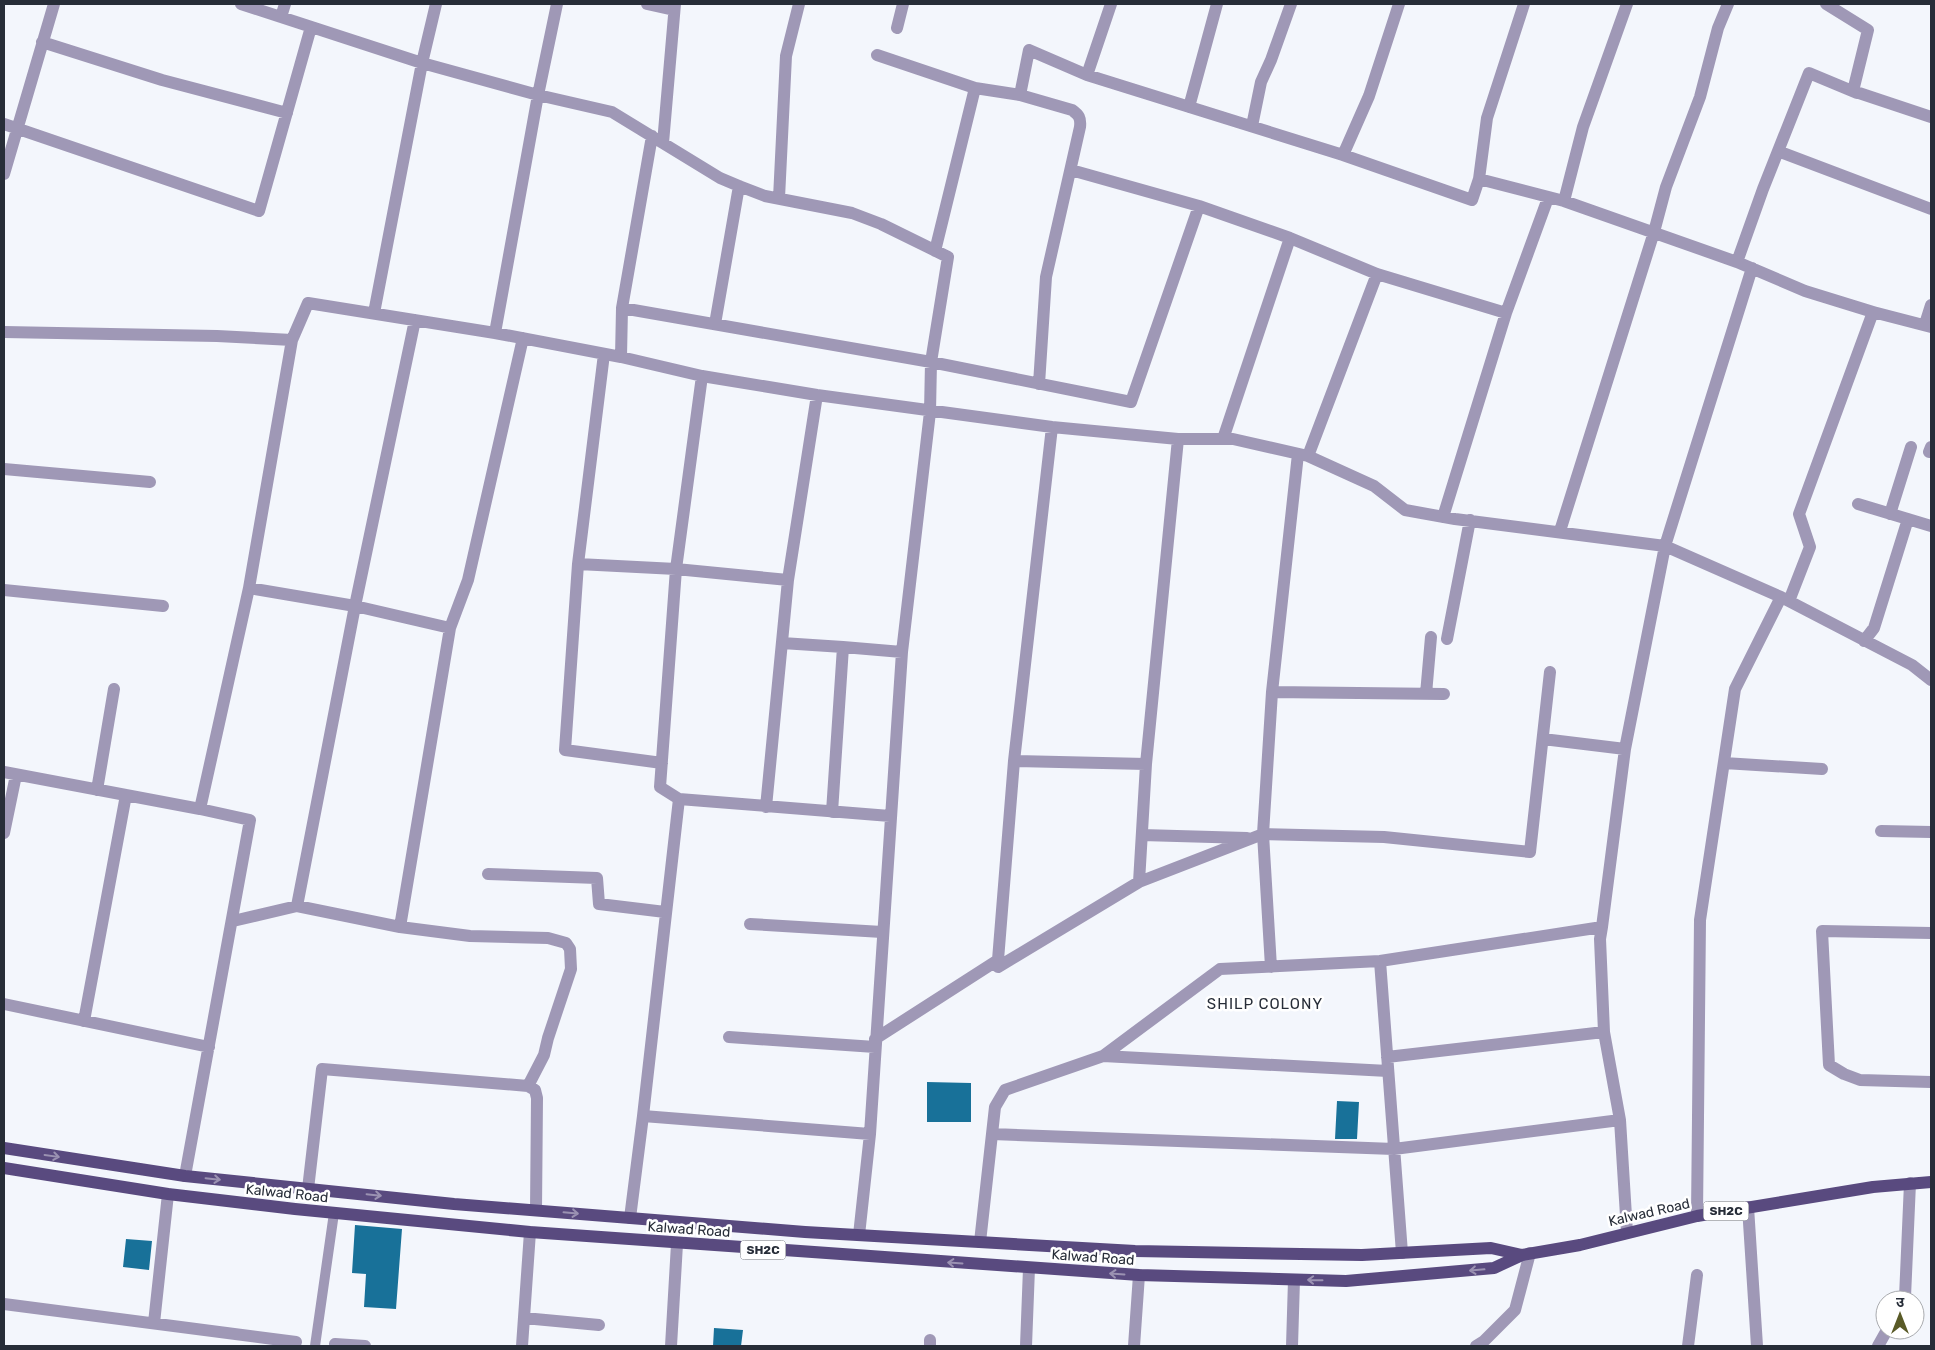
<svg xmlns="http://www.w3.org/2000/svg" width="1935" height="1350" font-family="Rubik,'Noto Sans Devanagari',sans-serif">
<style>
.building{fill:#187199}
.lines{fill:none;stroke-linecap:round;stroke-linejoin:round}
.lane{stroke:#9f98b6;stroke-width:10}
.street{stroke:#9f98b6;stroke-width:12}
.primary{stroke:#594a7f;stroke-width:12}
.oneway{stroke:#9b92b2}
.labels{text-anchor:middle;stroke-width:5;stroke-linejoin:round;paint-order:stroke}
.shield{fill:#fff;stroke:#686c74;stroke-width:1}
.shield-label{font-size:12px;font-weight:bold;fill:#272d38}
.street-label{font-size:14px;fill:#272d38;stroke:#fff}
.neighbourhood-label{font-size:15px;letter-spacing:1px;fill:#272d38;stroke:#fff}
</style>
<rect width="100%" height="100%" fill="#f3f6fc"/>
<path class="building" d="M 927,1082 L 971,1083 L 971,1122 L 927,1122 Z
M 1337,1101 L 1359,1102 L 1357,1139 L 1335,1139 Z
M 355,1225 L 402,1229 L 396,1309 L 364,1307 L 366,1274 L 352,1273 Z
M 126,1239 L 152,1241 L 149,1270 L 123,1267 Z
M 714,1328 L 743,1330 L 741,1346 L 713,1346 Z"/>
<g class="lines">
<path class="lane" d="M 315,1346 L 334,1213"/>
<path class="street" d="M 241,4 L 422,63 L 538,95 L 612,112 L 720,178 L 739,186 L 765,196 L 852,213 L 881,224 L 948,257 L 931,362 L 930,412 L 902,652 L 870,1134 L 859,1235
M 647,4 L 674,10
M 1826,4 L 1868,30 L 1853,91 L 1931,117
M 281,17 L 285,4
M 897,28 L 903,4
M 42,42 L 162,80 L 287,113
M 877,55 L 975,88 L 1020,95 L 1072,110 C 1079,115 1081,118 1080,127 L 1046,277 L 1039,384
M 1087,75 L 1111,4
M 1020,95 L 1029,50 L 1087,75 L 1343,155 L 1472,200 L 1479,179 L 1564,201 L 1737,262 L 1805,291 L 1873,312 L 1931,327
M 1189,107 L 1217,4
M 4,124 L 259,211 L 311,27
M 1252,126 L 1261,82 L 1271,60 L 1291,4
M 663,143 L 675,4
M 1778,151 L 1931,209
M 1343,155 L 1369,96 L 1399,4
M 1071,170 L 1199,206 L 1290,238 L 1377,274 L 1506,313
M 4,174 L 54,4
M 1479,179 L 1487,118 L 1524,4
M 779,198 L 786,56 L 799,4
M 1564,201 L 1583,127 L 1627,4
M 935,251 L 975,88
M 1737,262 L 1763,189 L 1809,73 L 1857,93
M 622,308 L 931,362 L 1131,402 L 1199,206
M 374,313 L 422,63 L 436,4
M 715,324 L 739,186
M 1925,324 L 1931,305
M 4,332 L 217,336 L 292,340
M 495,333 L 538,95 L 557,4
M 604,354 L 578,564 L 565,750 L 662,763
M 621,357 L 622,308 L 652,136
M 702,376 L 676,569 L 660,787 L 679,799 L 890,816
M 1223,439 L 1290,238
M 1929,452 L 1931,447
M 1308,456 L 1377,274
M 4,469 L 150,482
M 1858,504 L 1931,526
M 1890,514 L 1911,447
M 1443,517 L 1506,313 L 1548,198
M 1560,531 L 1654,232 L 1666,187 L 1700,97 L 1718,28 L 1728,4
M 578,564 L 676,569 L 788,580
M 249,588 L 355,606 L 450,628
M 4,590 L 163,606
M 1789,601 L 1810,547 L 1799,514 L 1873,312
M 1447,639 L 1470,520
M 1864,641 L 1874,628 L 1908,519
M 782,643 L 843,647
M 1272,692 L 1444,694
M 1426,694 L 1431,637
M 1543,739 L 1625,749
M 1014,761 L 1146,764
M 1724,763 L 1822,769
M 4,772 L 200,809 L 250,820 L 185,1176
M 97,790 L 114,689
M 766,807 L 788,580 L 817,395
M 200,809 L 249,588 L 292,340 L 308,303 L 495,333 L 621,357 L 702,376 L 817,395 L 1052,427 L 1178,439 L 1233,439 L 1308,456 L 1374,486 L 1405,510 L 1455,519 L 1665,546 L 1781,597 L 1912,665 L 1931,680
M 832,812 L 843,647 L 902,652
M 1881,831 L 1931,832
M 4,833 L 16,775
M 1142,835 L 1247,838
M 488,874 L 597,878 L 599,904 L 665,912
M 1139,882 L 1146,764 L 1178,439
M 297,906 L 355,606 L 415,320
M 233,921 L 297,906 L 400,927 L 470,936 L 548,938 L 566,943 L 570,949 L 571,969 L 548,1038 L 544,1055 L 528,1086
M 750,924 L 882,932
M 400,927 L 450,628 L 468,580 L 523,338
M 1931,933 L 1822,931 L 1829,1065 L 1844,1074 L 1860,1080 L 1931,1082
M 998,960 L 1014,761 L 1052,427
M 1380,961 L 1402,1253
M 1271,967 L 1263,834 L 1272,692 L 1298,454
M 4,1004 L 209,1047
M 84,1021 L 126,795
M 729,1037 L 875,1047
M 875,1039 L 998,960 L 998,967 L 1139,882 L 1263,834 L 1384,837 L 1530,852 L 1550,672
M 1103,1056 L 1388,1071
M 1387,1057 L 1604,1032
M 643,1116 L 870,1134
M 992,1134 L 1394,1149 L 1620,1120
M 308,1189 L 322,1069 L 528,1086 L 535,1090 L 537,1098 L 536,1210
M 1748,1207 L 1757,1346
M 1697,1216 L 1700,920 L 1735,689 L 1781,597
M 630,1218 L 643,1116 L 679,799
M 1627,1232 L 1620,1120 L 1604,1032 L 1600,939 L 1602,927 L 1625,749 L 1665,546 L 1752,268
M 980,1242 L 995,1107 L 1005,1090 L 1103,1056 L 1220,969 L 1380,961 L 1602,927
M 1903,1300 L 1905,1297 L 1910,1183
M 4,1304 L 296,1342
M 524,1318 L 599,1325
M 154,1323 L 168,1194
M 335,1344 L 365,1346
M 522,1346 L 530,1232
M 671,1346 L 677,1244
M 930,1346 L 930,1340
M 1026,1346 L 1029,1268
M 1134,1346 L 1139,1275
M 1292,1346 L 1294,1280
M 1476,1346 L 1484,1341 L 1515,1310 L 1530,1253
M 1688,1346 L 1697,1275
M 1878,1346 L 1887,1330"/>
<path class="primary" d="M 4,1148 L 185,1176 L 454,1204 L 805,1232 L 1135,1251 L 1362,1255 L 1491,1248 L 1522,1255
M 4,1168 L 168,1194 L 295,1209 L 530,1232 L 1139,1275 L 1346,1281 L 1494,1268 L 1522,1255 L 1580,1245 L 1697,1216 L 1873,1187 L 1931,1182"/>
</g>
<defs><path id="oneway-shaft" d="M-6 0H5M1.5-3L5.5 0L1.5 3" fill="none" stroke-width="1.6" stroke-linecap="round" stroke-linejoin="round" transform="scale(1.25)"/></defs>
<g class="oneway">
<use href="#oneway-shaft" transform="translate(52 1156) rotate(8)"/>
<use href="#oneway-shaft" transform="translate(213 1179) rotate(6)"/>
<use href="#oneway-shaft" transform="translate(374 1195) rotate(6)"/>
<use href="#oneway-shaft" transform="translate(571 1213) rotate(5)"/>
<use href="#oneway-shaft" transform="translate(955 1263) rotate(-176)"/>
<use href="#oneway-shaft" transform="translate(1477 1270) rotate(175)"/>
<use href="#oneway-shaft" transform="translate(1117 1274) rotate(-176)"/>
<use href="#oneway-shaft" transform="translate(1315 1280) rotate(-179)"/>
</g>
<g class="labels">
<g class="shield">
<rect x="1703.5" y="1201.5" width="45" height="19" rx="4"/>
<rect x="740.5" y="1240.5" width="45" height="19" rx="4"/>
</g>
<g class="shield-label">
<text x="1726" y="1215">SH2C</text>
<text x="763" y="1254">SH2C</text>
</g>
<g class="street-label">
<text transform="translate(287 1193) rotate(6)" y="5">Kalwad Road</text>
<text transform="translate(1649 1212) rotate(-13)" y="5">Kalwad Road</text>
<text transform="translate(689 1229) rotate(4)" y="5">Kalwad Road</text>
<text transform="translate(1093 1257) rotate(4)" y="5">Kalwad Road</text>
</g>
<g class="neighbourhood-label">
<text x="1265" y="1009">SHILP COLONY</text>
</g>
</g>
<rect width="1935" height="1350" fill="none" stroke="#272d38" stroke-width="10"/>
<g transform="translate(1900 1315)"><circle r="24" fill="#ffffff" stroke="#a9abaf"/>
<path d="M0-4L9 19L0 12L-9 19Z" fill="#595a27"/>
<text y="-8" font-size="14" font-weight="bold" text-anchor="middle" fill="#272d38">उ</text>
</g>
</svg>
